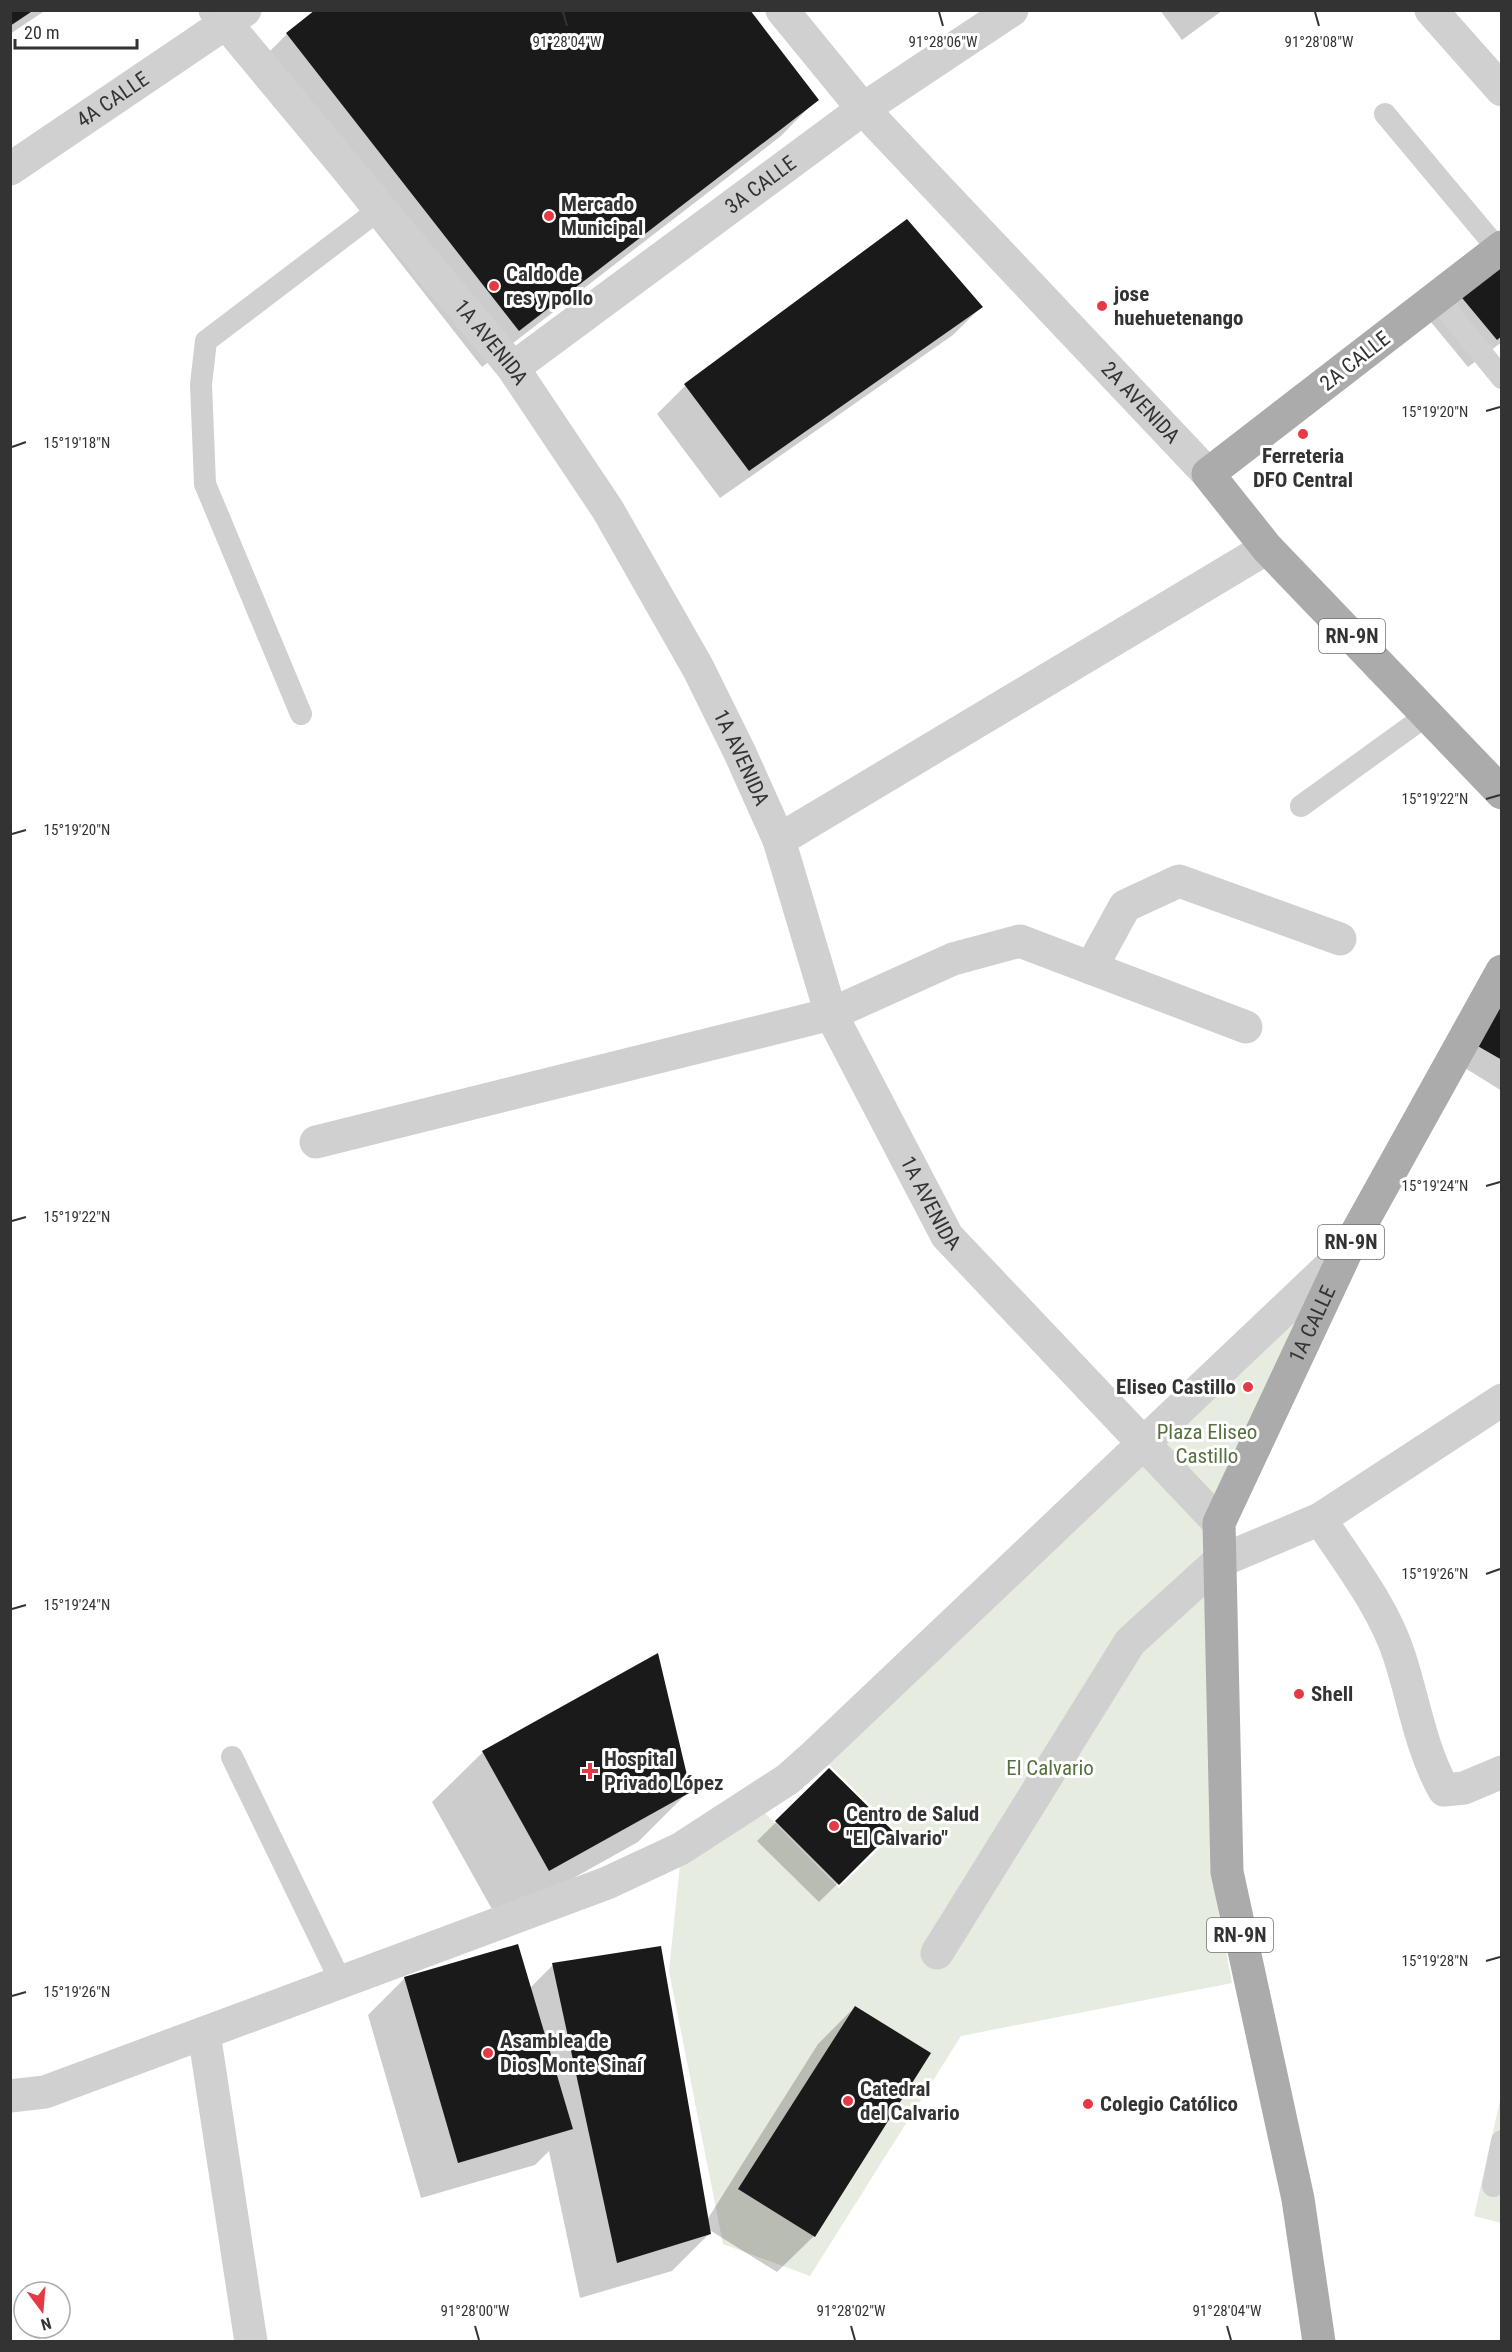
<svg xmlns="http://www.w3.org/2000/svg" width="1512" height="2352" font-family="'Roboto Condensed',sans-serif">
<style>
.green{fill:#e6ecdf}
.shadow{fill:#0003}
.building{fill:#1a1a1a}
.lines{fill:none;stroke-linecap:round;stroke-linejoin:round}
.lane{stroke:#d0d0d0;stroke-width:22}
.street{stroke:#d0d0d0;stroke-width:33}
.primary{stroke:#ababab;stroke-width:33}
.ticks{fill:none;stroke:#333;stroke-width:2}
.poi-dot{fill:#e63946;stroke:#fff;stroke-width:2}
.labels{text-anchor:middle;stroke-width:6;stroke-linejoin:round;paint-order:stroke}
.shield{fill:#fff;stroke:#707070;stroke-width:1.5}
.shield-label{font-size:20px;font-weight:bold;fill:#333}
.street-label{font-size:21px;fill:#333;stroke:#fff}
.poi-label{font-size:21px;font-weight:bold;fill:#333;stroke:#fff;text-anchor:start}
.park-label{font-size:21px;fill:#56703f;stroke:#fff}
.ticks-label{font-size:15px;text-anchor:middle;fill:#333;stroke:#fff;stroke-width:6;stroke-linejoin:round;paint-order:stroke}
</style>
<rect width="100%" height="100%" fill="#fff"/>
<path class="green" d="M 1341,1257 L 1221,1513 L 1146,1444 Z
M 1144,1445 L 1216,1523 L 1214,1888 L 1232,1983 L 961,2036 L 810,2276 L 723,2244 L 669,1971 L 681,1855 L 759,1807 L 839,1888 L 897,1831 L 822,1758 Z
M 1501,2096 L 1501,2223 L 1474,2216 Z"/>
<path class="shadow" d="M 10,10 L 46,10 L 10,34 Z
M 1160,10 L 1223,10 L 1182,40 Z
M 287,34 L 817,99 L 781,136 L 482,367 L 250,71 Z
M 1502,256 L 1502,342 L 1468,367 L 1426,316 Z
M 981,307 L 953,335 L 720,498 L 657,414 L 685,386 Z
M 1502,983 L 1502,1091 L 1452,1060 Z
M 483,1752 L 689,1791 L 638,1842 L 498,1920 L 432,1802 Z
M 829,1770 L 891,1831 L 819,1902 L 757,1841 Z
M 517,1946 L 530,1988 L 553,1965 L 707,2220 L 818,2044 L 855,2007 L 814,2236 L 777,2272 L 708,2229 L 709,2234 L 672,2271 L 580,2298 L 549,2151 L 535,2165 L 421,2198 L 368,2015 L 404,1979 Z"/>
<path class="building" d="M 10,10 L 34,10 L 10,26 Z
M 315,10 L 750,10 L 819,100 L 519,331 L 286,33 Z
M 907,219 L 983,307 L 749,471 L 684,384 Z
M 1502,254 L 1502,336 L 1497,340 L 1453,287 Z
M 1502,991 L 1502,1060 L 1469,1041 Z
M 658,1653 L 691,1792 L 549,1871 L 482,1751 Z
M 829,1768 L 893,1831 L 839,1885 L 775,1821 Z
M 518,1944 L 573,2129 L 458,2163 L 404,1977 Z
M 661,1946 L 711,2234 L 617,2263 L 552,1963 Z
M 855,2006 L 931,2053 L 815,2237 L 738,2189 Z"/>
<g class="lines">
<path class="lane" d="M 1385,114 L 1498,249
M 1437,298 L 1502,378
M 301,714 L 205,484 L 201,384 L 206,341 L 380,209
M 1301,806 L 1427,715
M 232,1757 L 341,1982
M 1493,2186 L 1502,2141"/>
<g class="street">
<path id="s1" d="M 215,10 L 513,368 L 608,510 L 698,668 L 740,753 L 779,840 L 831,1014 L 947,1236 L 1219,1523"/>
<path id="s2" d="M 782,10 L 863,109 L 1208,474"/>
<path d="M 1431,10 L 1502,90"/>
<path id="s3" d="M 10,169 L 245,10"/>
<path id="s4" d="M 513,368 L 863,109 L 1012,10"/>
<path d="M 779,840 L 1267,548"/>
<path d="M 1091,968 L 1125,906 L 1179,881 L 1340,939"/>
<path d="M 316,1142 L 831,1014 L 953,959 L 1020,941 L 1246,1027"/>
<path d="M 1320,1519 C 1348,1562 1383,1606 1399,1655 C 1414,1700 1420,1747 1444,1790 L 1464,1788 L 1502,1772"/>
<path d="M 937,1953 L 1130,1642 L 1218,1562 L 1320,1519 L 1502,1400"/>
<path d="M 204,2033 L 251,2342"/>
<path d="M 10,2096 L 45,2092 L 607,1883 L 680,1849 L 788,1779 L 816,1754 L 1346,1251"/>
</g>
<g class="primary">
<path d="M 1502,247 L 1208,474 L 1267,548 L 1502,793"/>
<path id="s5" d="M 1319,2342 L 1298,2199 L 1227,1872 L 1219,1523 L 1347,1250 L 1502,971"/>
</g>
</g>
<path class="ticks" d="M 563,12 L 567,26M 939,12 L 943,26M 1315,12 L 1319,26M 1486,411 L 1500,407M 12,447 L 26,442M 1486,799 L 1500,795M 12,834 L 26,830M 1486,1186 L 1500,1182M 12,1221 L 26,1217M 1486,1574 L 1500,1569M 12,1609 L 26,1605M 1486,1961 L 1500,1957M 12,1996 L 26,1992M 475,2326 L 479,2340M 851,2326 L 855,2340M 1227,2326 L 1231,2340"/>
<g class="poi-dot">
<circle cx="549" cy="216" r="6"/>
<circle cx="494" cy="286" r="6"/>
<circle cx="1102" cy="306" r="6"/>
<circle cx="1303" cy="434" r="6"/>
<circle cx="1248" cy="1387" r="6"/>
<circle cx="1299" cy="1694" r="6"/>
<path d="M587 1762h6v6h6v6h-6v6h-6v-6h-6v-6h6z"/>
<circle cx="834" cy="1826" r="6"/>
<circle cx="488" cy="2053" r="6"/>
<circle cx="848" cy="2101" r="6"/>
<circle cx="1088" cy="2104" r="6"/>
</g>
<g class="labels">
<g class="shield">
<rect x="1319" y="619" width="66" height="34" rx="4.5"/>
<rect x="1318" y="1225" width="66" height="34" rx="4.5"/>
<rect x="1207" y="1918" width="66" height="34" rx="4.5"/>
</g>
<g class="shield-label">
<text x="1352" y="643">RN-9N</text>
<text x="1351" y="1249">RN-9N</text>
<text x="1240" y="1942">RN-9N</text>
</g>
<g class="street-label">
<text dy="7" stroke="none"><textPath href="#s3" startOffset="124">4A CALLE</textPath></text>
<text dy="7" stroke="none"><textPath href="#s4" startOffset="308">3A CALLE</textPath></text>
<text dy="7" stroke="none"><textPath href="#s1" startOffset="432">1A AVENIDA</textPath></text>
<text transform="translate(1355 361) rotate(-38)" y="7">2A CALLE</text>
<text dy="7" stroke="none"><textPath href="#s2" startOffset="532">2A AVENIDA</textPath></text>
<text dy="7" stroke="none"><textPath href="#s1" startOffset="918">1A AVENIDA</textPath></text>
<text dy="7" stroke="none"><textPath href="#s1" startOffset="1404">1A AVENIDA</textPath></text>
<text dy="7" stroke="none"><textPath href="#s5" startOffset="1048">1A CALLE</textPath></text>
</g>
<g class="poi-label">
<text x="561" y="211">Mercado<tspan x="561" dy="24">Municipal</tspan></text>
<text x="506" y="281">Caldo de<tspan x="506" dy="24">res y pollo</tspan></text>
<text x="1114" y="301">jose<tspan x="1114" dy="24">huehuetenango</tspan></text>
<text x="1303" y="463" text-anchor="middle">Ferreteria<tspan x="1303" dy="24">DFO Central</tspan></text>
<text x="1236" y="1394" text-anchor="end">Eliseo Castillo</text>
<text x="1311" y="1701">Shell</text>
<text x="604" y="1766">Hospital<tspan x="604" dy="24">Privado López</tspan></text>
<text x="846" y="1821">Centro de Salud<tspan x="846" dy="24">"El Calvario"</tspan></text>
<text x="500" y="2048">Asamblea de<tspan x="500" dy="24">Dios Monte Sinaí</tspan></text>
<text x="860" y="2096">Catedral<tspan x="860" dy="24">del Calvario</tspan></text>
<text x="1100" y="2111">Colegio Católico</text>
</g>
<g class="park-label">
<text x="1207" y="1439">Plaza Eliseo<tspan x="1207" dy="24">Castillo</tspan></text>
<text x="1050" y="1775">El Calvario</text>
</g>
</g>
<g class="ticks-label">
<text x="567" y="47">91°28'04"W</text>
<text x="943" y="47">91°28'06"W</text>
<text x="1319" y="47">91°28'08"W</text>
<text x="1435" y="417">15°19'20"N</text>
<text x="77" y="448">15°19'18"N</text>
<text x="1435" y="804">15°19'22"N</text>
<text x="77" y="835">15°19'20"N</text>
<text x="1435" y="1191">15°19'24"N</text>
<text x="77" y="1222">15°19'22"N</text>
<text x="1435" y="1579">15°19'26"N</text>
<text x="77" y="1610">15°19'24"N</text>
<text x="1435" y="1966">15°19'28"N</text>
<text x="77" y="1997">15°19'26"N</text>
<text x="475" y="2316">91°28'00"W</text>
<text x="851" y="2316">91°28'02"W</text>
<text x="1227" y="2316">91°28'04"W</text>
</g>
<rect width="1512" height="2352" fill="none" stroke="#333333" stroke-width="24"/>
<g transform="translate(42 2310) rotate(164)"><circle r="28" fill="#ffffff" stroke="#adadad" stroke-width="1.5"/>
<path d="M0-4.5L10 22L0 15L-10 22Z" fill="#e63946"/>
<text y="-9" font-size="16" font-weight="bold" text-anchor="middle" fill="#333333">N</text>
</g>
<path d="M15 39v9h122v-9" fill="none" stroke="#333333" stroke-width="3"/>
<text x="24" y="39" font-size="18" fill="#333333" stroke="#ffffff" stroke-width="4.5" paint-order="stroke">20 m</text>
</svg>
